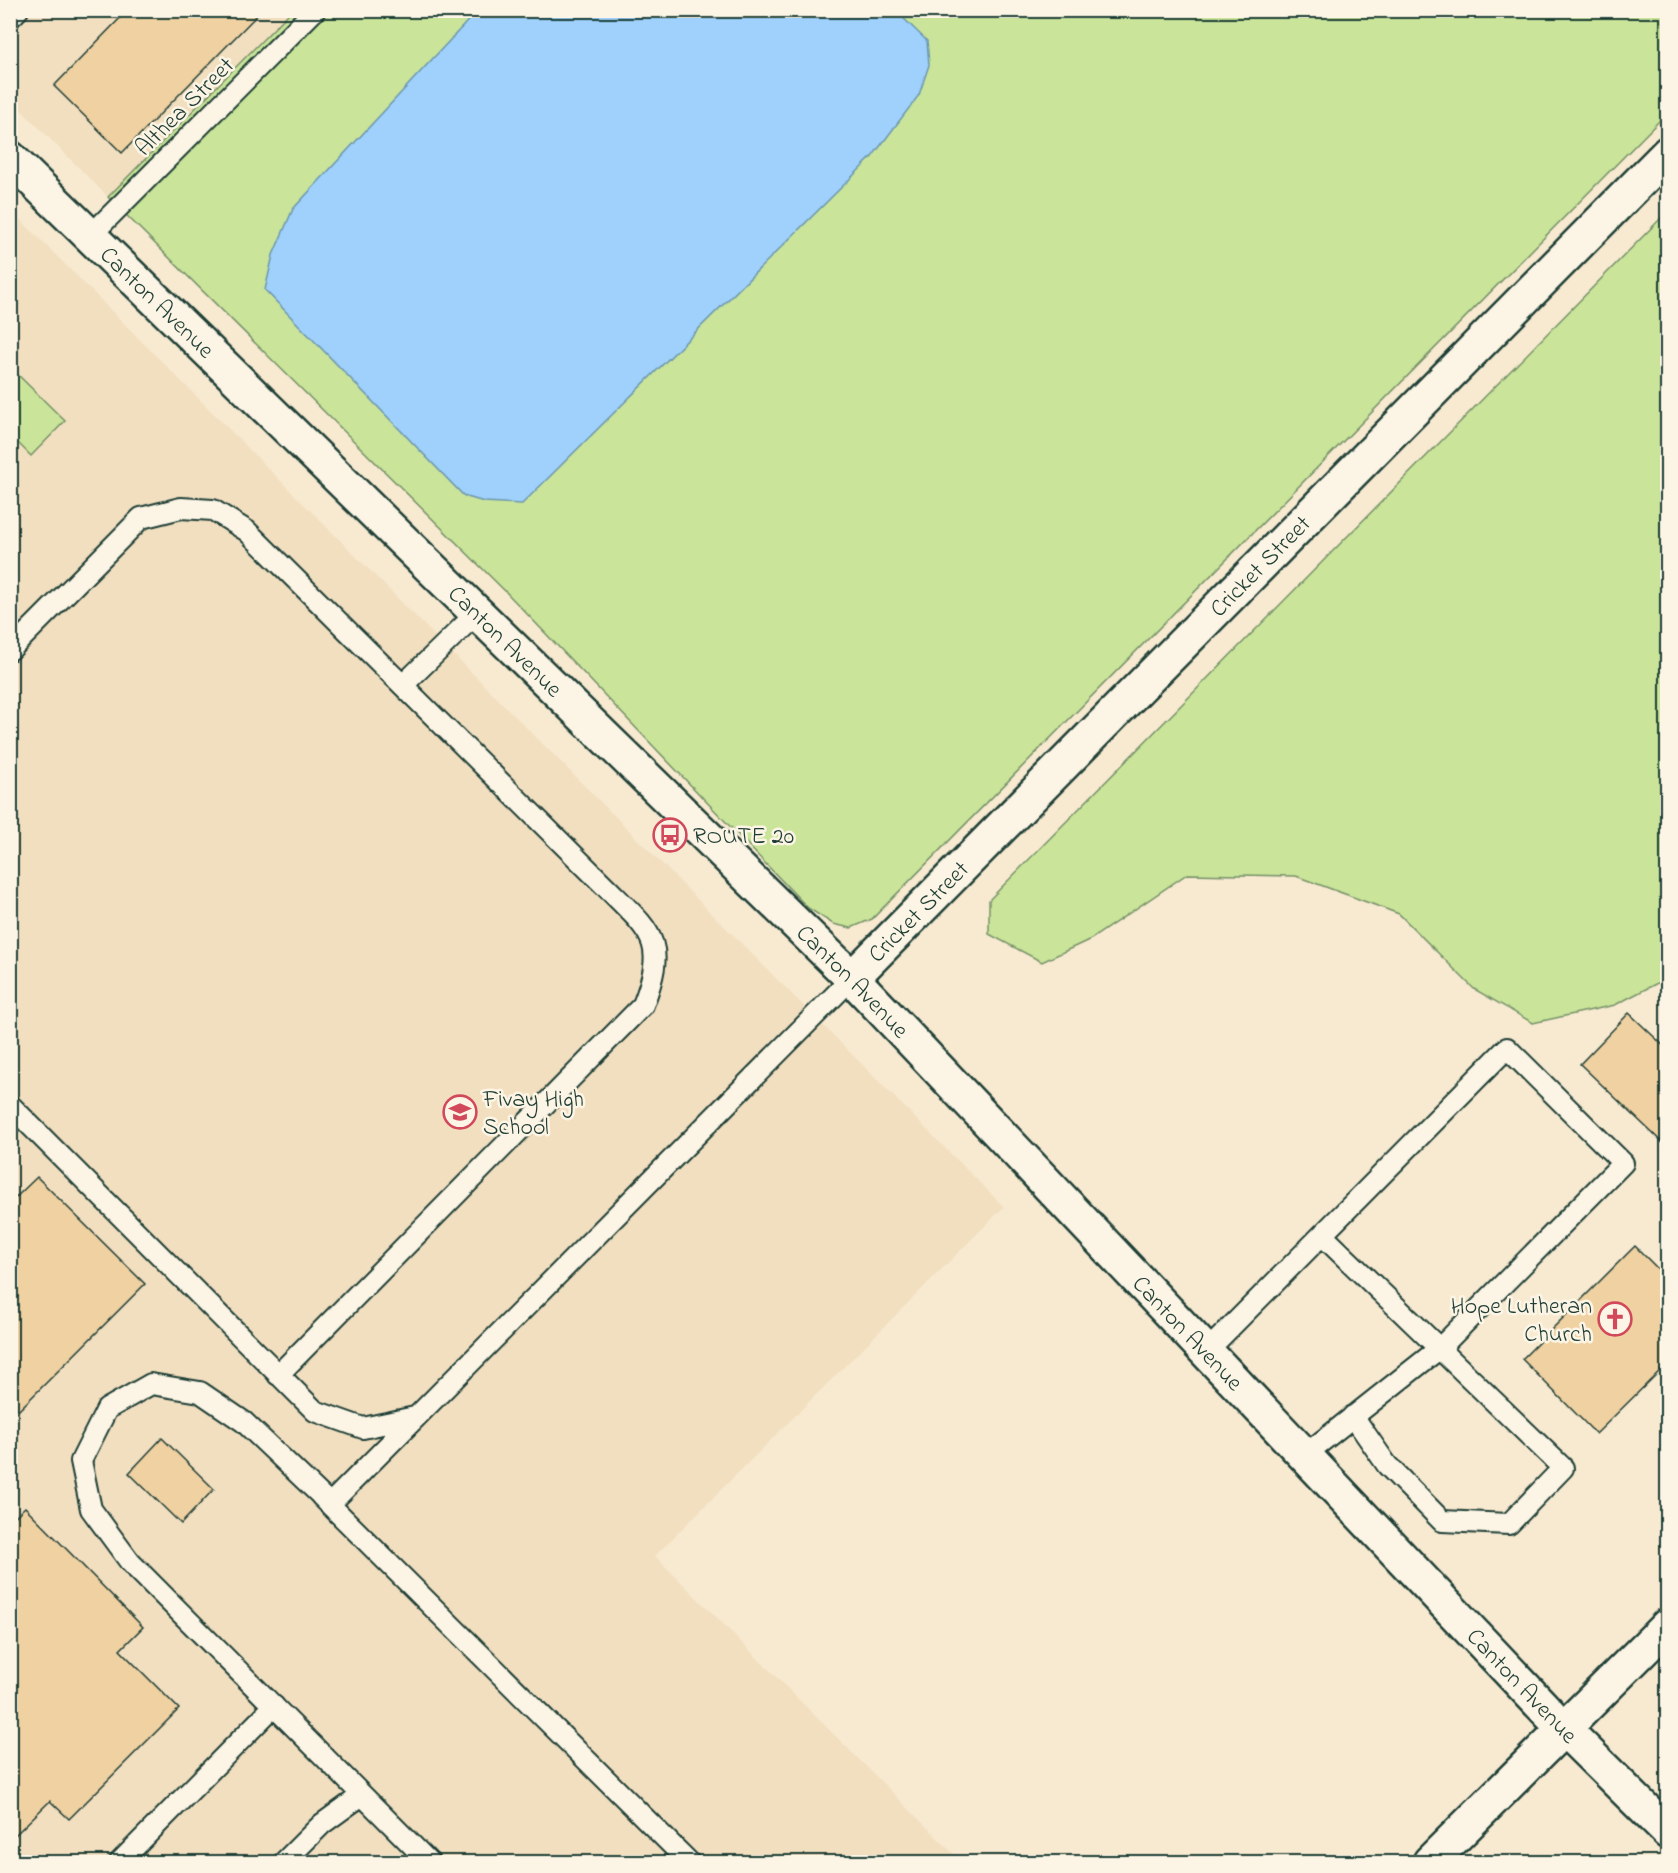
<svg xmlns="http://www.w3.org/2000/svg" width="1678" height="1873" font-family="'Indie Flower',sans-serif">
<style>
.built{fill:#f2dfc0}
.green{fill:#cae49a;stroke:#749067;stroke-width:1.5}
.water{fill:#9fd1fc;stroke:#6c96ac;stroke-width:1.5}
.building{fill:#f0d1a2;stroke:#1f3d34;stroke-width:1.5}
.lines{fill:none;stroke-linecap:round;stroke-linejoin:round}
.lane-casing{stroke:#1f3d34;stroke-width:24}
.street-casing{stroke:#1f3d34;stroke-width:38}
.lane{stroke:#fcf5e5;stroke-width:20}
.street{stroke:#fcf5e5;stroke-width:33}
.labels{text-anchor:middle;stroke-width:5;stroke-linejoin:round;paint-order:stroke}
.street-label{font-size:24px;fill:#1f3d34;stroke:#fcf5e5}
.poi-label{font-size:24px;fill:#1f3d34;stroke:#fcf5e5;text-anchor:start}
</style>
<rect width="100%" height="100%" fill="#f8ead1"/>
<filter id="ink" filterUnits="userSpaceOnUse"><feTurbulence type="fractalNoise" baseFrequency=".0167" numOctaves="2"/><feDisplacementMap in="SourceGraphic" scale="12" xChannelSelector="R" yChannelSelector="G"/><feConvolveMatrix kernelMatrix="1 2 1 2 8 2 1 2 1" color-interpolation-filters="sRGB"/></filter>
<g filter="url(#ink)">
<path class="built" d="M 10,11 L 291,11 L 108,197 L 11,100 Z
M 10,209 L 1004,1207 L 655,1556 L 962,1862 L 11,1862 Z"/>
<path class="green" d="M 291,11 L 1667,11 L 1667,113 L 872,919 L 851,928 L 833,924 L 808,908 L 506,592 L 108,197 Z
M 1667,212 L 1667,978 L 1615,1005 L 1533,1023 L 1474,989 L 1399,914 L 1296,876 L 1187,874 L 1091,939 L 1042,962 L 989,934 L 989,900 Z
M 10,367 L 65,421 L 31,456 L 11,436 Z"/>
<path class="water" d="M 477,11 L 896,11 L 927,41 L 929,65 L 919,95 L 872,157 L 522,504 L 484,502 L 464,496 L 265,290 L 273,255 L 293,209 Z"/>
<path class="building" d="M 128,10 L 262,10 L 122,153 L 54,86 Z
M 1629,1013 L 1668,1050 L 1668,1148 L 1580,1064 Z
M 37,1177 L 145,1284 L 10,1419 L 10,1203 Z
M 1635,1246 L 1668,1279 L 1668,1363 L 1596,1434 L 1522,1359 Z
M 162,1438 L 214,1489 L 181,1524 L 129,1473 Z
M 25,1507 L 143,1627 L 120,1650 L 179,1709 L 69,1819 L 50,1801 L 10,1840 L 10,1521 Z"/>
<g class="lines">
<defs>
<path id="lane" d="M 10,18 L 18,10
M 89,237 L 315,10
M 10,650 L 141,518 L 181,508 L 213,510 L 247,531 L 610,891 C 653,934 667,943 643,1005 L 278,1375
M 403,685 L 479,611
M 10,1105 L 315,1411 L 363,1428 L 415,1417
M 1322,1235 L 1563,1468 L 1509,1524 L 1442,1521 L 1387,1465 L 1353,1416
M 1206,1352 L 1507,1048 L 1623,1163 L 1440,1348 L 1306,1454
M 321,1496 L 689,1862
M 120,1862 L 274,1706
M 284,1862 L 322,1824 L 362,1795
M 429,1862 L 130,1562 L 91,1509 L 81,1461 L 107,1409 L 151,1384 L 200,1392 L 244,1422 L 330,1504 L 852,978"/>
<g id="street">
<path id="s1" d="M 10,158 L 852,978 L 1564,1729 L 1668,1832"/>
<path id="s2" d="M 852,978 L 1668,153"/>
<path d="M 1430,1862 L 1668,1625"/>
</g>
</defs>
<use href="#lane" class="lane-casing"/>
<use href="#street" class="street-casing"/>
<use href="#lane" class="lane"/>
<use href="#street" class="street"/>
</g>
</g>
<defs>
<symbol id="bus-ring" viewBox="-11 -11 22 22"><circle r="9.5" fill="#fcf5e5" stroke="#d1495b" stroke-width="1.5"/><path d="M-5-6H5V4H4V6H2V4H-2V6H-4V4H-5ZM-3.5-4V0h7V-4ZM-3.5 1.2v1.5H-2V1.2ZM2 1.2v1.5H3.5V1.2Z" fill="#d1495b"/></symbol>
<symbol id="school-ring" viewBox="-11 -11 22 22"><circle r="9.5" fill="#fcf5e5" stroke="#d1495b" stroke-width="1.5"/><path d="M0-5L7-2L0 1L-7-2ZM-4 1L0 2.5L4 1V4Q0 6-4 4Z" fill="#d1495b"/></symbol>
<symbol id="church-ring" viewBox="-11 -11 22 22"><circle r="9.5" fill="#fcf5e5" stroke="#d1495b" stroke-width="1.5"/><path d="M-1.2-6h2.4v3.5h3.3v2.4h-3.3V6h-2.4V-.1h-3.3v-2.4h3.3Z" fill="#d1495b"/></symbol>
</defs>
<g fill-rule="evenodd">
<use href="#bus-ring" x="651" y="816" width="38" height="38"/>
<use href="#school-ring" x="441" y="1093" width="38" height="38"/>
<use href="#church-ring" x="1596" y="1300" width="38" height="38"/>
</g>
<g class="labels">
<g class="street-label">
<text transform="translate(184 106) rotate(-45)" y="8">Althea Street</text>
<text dy="8" stroke="none"><textPath href="#s1" startOffset="206">Canton Avenue</textPath></text>
<text dy="8" stroke="none"><textPath href="#s2" startOffset="580">Cricket Street</textPath></text>
<text dy="8" stroke="none"><textPath href="#s1" startOffset="692">Canton Avenue</textPath></text>
<text dy="8" stroke="none"><textPath href="#s2" startOffset="94">Cricket Street</textPath></text>
<text dy="8" stroke="none"><textPath href="#s1" startOffset="1178">Canton Avenue</textPath></text>
<text dy="8" stroke="none"><textPath href="#s1" startOffset="1664">Canton Avenue</textPath></text>
<text dy="8" stroke="none"><textPath href="#s1" startOffset="2150">Canton Avenue</textPath></text>
</g>
<g class="poi-label">
<text x="693" y="843">ROUTE 20</text>
<text x="483" y="1106">Fivay High<tspan x="483" dy="28">School</tspan></text>
<text x="1592" y="1313" text-anchor="end">Hope Lutheran<tspan x="1592" dy="28">Church</tspan></text>
</g>
</g>
<rect width="1678" height="1873" fill="none" stroke="#fcf5e5" stroke-width="36"/>
<rect x="18" y="18" width="1642" height="1837" fill="none" stroke="#1f3d34" stroke-width="2" filter="url(#ink)"/>
</svg>
